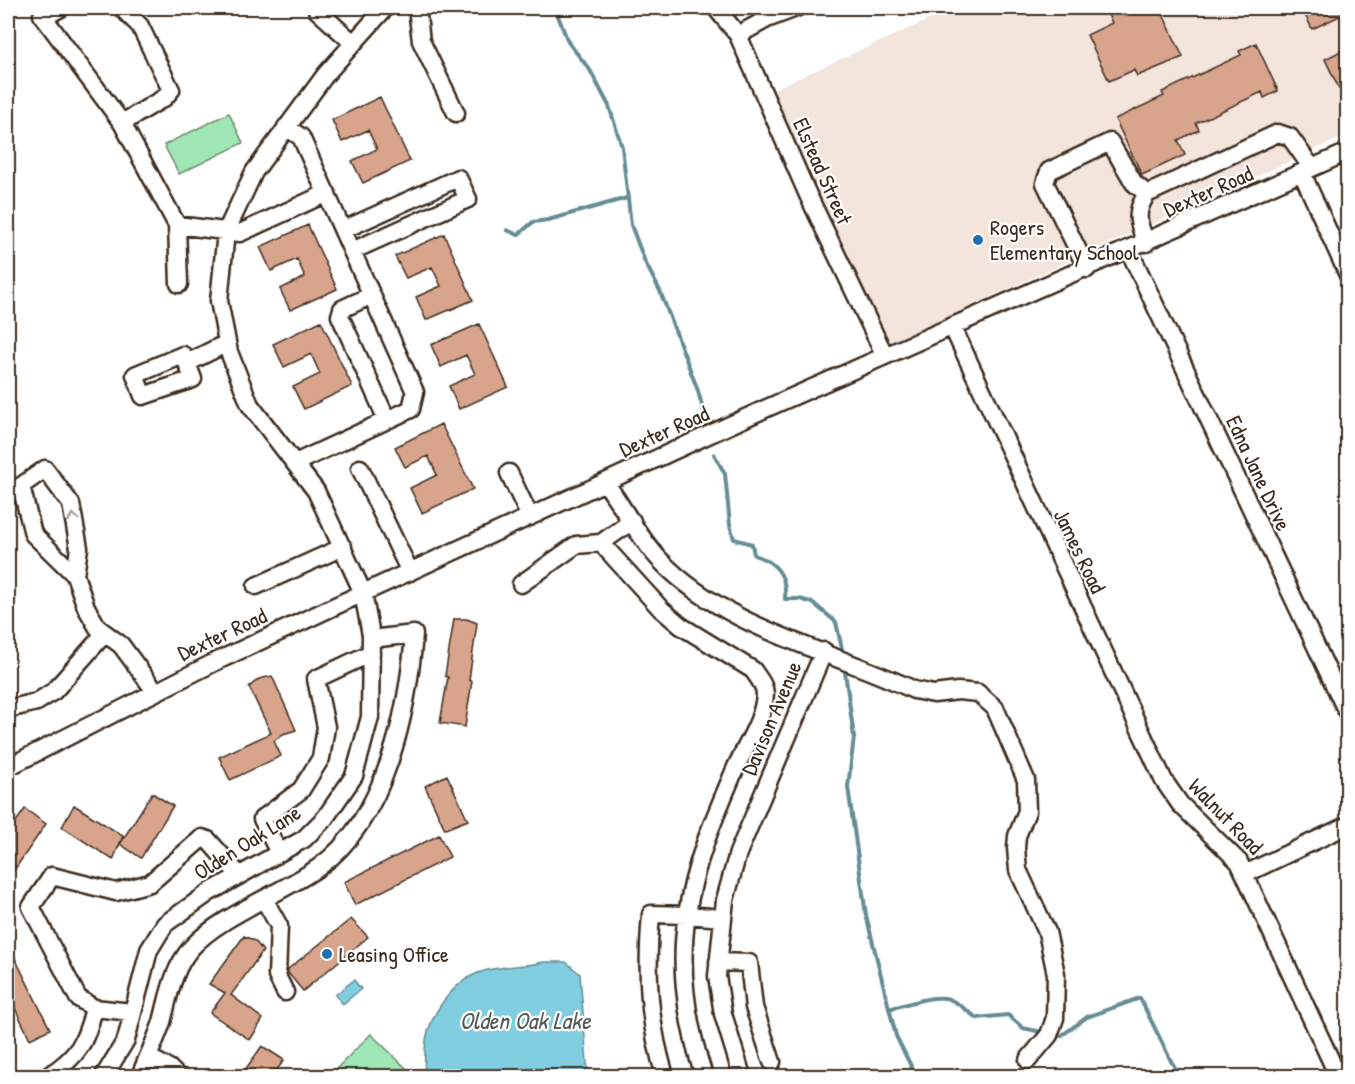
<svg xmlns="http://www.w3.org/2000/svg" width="1355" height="1084" font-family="'Patrick Hand',sans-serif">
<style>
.built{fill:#f3e4dc}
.green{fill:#9fe8b6;stroke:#6d896a;stroke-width:1.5}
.water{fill:#81cee1;stroke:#658c93;stroke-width:1.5}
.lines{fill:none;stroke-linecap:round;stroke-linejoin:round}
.stream{stroke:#658c93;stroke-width:4}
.building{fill:#d8a48c;stroke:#3b2a1e;stroke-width:1.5}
.minor-casing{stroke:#3b2a1e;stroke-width:21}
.minor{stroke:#fff;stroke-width:16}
.oneway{stroke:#a79f9a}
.poi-dot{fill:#1f6fb2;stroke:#fff;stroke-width:2}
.labels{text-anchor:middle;stroke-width:4.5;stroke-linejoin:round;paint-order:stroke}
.street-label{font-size:22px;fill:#3b2a1e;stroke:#fff}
.poi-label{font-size:22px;fill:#3b2a1e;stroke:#fff;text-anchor:start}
.water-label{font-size:24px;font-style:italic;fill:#505b58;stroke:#fff}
</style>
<rect width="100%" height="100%" fill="#fff"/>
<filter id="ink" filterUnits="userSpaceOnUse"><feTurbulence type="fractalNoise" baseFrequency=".0167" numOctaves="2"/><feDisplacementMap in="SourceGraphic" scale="12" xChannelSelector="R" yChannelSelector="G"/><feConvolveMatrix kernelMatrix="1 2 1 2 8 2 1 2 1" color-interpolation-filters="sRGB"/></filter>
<g filter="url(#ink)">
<path class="built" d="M 955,8 L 1347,8 L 1347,135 L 887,344 L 770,91 Z"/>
<path class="green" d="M 229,113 L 243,143 L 179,174 L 164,145 Z
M 371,1034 L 412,1074 L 409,1076 L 329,1076 Z"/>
<path class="water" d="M 544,962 L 566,962 L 580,974 L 588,1076 L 424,1076 C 425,1063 424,1048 427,1035 C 434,1008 457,978 484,971 C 504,965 524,967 544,962 Z
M 354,980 L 361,989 L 343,1004 L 335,995 Z"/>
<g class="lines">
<path class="stream" d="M 555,8 L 568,42 L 590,70 L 609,106 L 622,147 L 631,225 L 645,262 L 660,291 L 697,388 L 704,412
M 507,230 L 518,235 L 533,222 L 548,220 L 627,198
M 714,454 L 725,474 L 730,525 L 734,539 L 752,544 L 754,555 C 777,562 787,576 785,599 L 800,599 L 813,603 L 836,622 L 842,649
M 845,672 L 854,737 L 848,787 L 866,915 L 896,1036 L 916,1076
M 889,1009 C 905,1005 934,994 949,999 C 959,1003 968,1012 977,1018 L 1008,1015 L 1023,1028 L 1046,1033
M 1052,1036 L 1061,1036 L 1087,1017 L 1140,998 L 1172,1063 L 1181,1076"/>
</g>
<path class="building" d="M 1125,8 L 1160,8 L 1183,57 L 1137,76 L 1134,70 L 1109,81 L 1087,35 L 1112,23 L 1108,15 Z
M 1302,8 L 1339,8 L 1342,15 L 1312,29 Z
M 1256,43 L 1278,91 L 1264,98 L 1262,92 L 1196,123 L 1199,130 L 1178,140 L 1185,155 L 1142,175 L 1115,119 L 1164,96 L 1162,92 L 1241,55 L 1239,51 Z
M 1347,48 L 1347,85 L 1339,89 L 1325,59 Z
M 380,97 L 410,161 L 363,183 L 352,161 L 377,149 L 368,130 L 342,142 L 332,120 Z
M 308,225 L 337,289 L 290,310 L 280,289 L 305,277 L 297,259 L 271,271 L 260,247 Z
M 444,234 L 473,300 L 426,320 L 416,297 L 441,286 L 432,267 L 406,278 L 395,256 Z
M 321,321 L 352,386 L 304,409 L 293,387 L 320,374 L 311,354 L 284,367 L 273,344 Z
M 479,324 L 508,387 L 459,409 L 449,386 L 475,374 L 466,355 L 441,367 L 431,345 Z
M 441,424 L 473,489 L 422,513 L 410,488 L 437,475 L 428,456 L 405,467 L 395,447 Z
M 454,619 L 467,619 L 477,623 L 469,680 L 472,681 L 465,727 L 440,723 L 448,677 L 445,676 Z
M 272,676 L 296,730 L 283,734 L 274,741 L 281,756 L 230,780 L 219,757 L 271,733 L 249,687 L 259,679 Z
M 447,775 L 468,820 L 445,829 L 425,786 Z
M 152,793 L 173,806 L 141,858 L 120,844 Z
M 74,805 L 123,836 L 113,860 L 62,827 Z
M 25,809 L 46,824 L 8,879 L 8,833 Z
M 439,835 L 450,857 L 355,905 L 344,882 Z
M 351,919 L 368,937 L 303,991 L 288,973 L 288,969 Z
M 244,936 L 255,941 L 263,951 L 231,995 L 263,1019 L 250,1040 L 210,1013 L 225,993 L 209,984 Z
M 8,944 L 50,1029 L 30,1039 L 10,998 L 8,999 Z
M 262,1046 L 284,1060 L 272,1077 L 240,1077 Z"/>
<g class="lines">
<defs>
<path id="minor" d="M 122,8 L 140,26 L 171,90 L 164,98 L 122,123
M 319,8 L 317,10 L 352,42
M 417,8 L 421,41 L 456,113
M 716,8 L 738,35 L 808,195 L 885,356
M 42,15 L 122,123 L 177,225 L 179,284
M 44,17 L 61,8
M 738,35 L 767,19 L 796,8
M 286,127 L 301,137 L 415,392 L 411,409 L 295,463
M 1302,173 L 1348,275
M 177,225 L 240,233 L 327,193
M 343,230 L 458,178 L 468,199 L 352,251
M 1146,243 C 1138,223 1134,212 1147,194
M 1129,250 L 1348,714
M 1087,269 L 1045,183 L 1049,171 L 1110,142 L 1134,183 L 1147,194 L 1278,133 L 1290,137 L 1312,168
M 372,295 L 342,309 L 340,316 L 387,420
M 953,328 L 1164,781 L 1180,804 L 1239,862 L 1338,1076
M 187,363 L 183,355 L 135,375 L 143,396 L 193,379 L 187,363 L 227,343
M 360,468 L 410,572
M 509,473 L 530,517
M 605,482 C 623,507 639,538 660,560 C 724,628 832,651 914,690 L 934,694 L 958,691 L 978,693 L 995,708 L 1026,780 L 1027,811 L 1017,836 L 1016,848 L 1018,870 L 1047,932 L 1056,974 L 1055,1018 L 1049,1035 L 1028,1060
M 632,521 L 601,543 L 661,609 L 681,626 L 753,670 C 758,678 765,685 765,694 C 764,719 746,745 736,767 C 715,816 694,863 687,915 L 722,918
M 75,575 L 33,534 L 21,486 L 45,469 L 71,504 L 79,548 L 75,575 L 86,607 L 98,628 L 121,645 L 155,691
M 521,584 L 576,545 L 601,543
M 256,586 L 343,547
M 8,709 L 37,702 L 54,691 L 105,633
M 8,767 L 215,662 L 363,593 L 767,408 L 1348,152
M 279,853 L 262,819 L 301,790 L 321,758 L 326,727 L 316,679 L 371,653
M 1245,874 L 1348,825
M 264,899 L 279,926 L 277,976 L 285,992
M 718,962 L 749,963 L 754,1007 L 772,1062
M 94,1008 L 132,1012
M 148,1057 L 169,1068 L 177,1076
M 48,1076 C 78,1057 86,1042 94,1008 L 78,998 L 31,907 L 52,876 L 116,892 L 150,883 L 202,838 L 208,840 L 239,875
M 104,1076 L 126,1040 L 149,950 L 165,924 L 210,892 L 304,839 L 325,818 L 354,776 L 370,717 L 371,635 L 363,593 L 316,491 L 250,405 L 229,352 L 219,301 L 226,232 L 254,172 L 326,74 L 385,8
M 140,1076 C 147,1058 156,1040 162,1022 C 169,995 173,968 192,947 C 220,916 284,892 319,867 C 386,819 408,711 414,634 L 371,639
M 665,1076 C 648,1020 646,973 651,914 L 687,915 C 678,970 687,1024 704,1076
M 742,1076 L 723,1014 L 717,976 L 725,900 L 738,853 L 824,651"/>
</defs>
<use href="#minor" class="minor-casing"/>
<use href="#minor" class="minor"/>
</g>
<defs><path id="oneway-chevron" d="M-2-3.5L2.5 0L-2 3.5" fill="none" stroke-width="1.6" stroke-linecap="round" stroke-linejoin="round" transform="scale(1.5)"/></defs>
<use class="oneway" href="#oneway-chevron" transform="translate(73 517) rotate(-100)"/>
</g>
<g class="poi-dot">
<circle cx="978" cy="240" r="6"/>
<circle cx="327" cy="954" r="6"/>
</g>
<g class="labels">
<g class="street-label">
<text transform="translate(823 171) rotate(66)" y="8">Elstead Street</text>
<text transform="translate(1208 191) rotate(-24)" y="8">Dexter Road</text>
<text transform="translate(664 431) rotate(-24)" y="8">Dexter Road</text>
<text transform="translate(1259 473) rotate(65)" y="8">Edna Jane Drive</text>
<text transform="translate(1080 551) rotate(64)" y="8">James Road</text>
<text transform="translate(222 634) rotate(-25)" y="8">Dexter Road</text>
<text transform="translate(771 718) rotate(-67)" y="8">Davison Avenue</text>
<text transform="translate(1226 816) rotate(46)" y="8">Walnut Road</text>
<text transform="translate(247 842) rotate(-32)" y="8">Olden Oak Lane</text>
</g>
<g class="poi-label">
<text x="990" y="235">Rogers<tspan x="990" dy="25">Elementary School</tspan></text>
<text x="339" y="962">Leasing Office</text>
</g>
<g class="water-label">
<text x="525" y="1029">Olden Oak Lake</text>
</g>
</g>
<rect width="1355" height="1084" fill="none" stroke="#fff" stroke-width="30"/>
<rect x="15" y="15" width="1325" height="1054" fill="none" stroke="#3b2a1e" stroke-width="2" filter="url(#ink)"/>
</svg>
